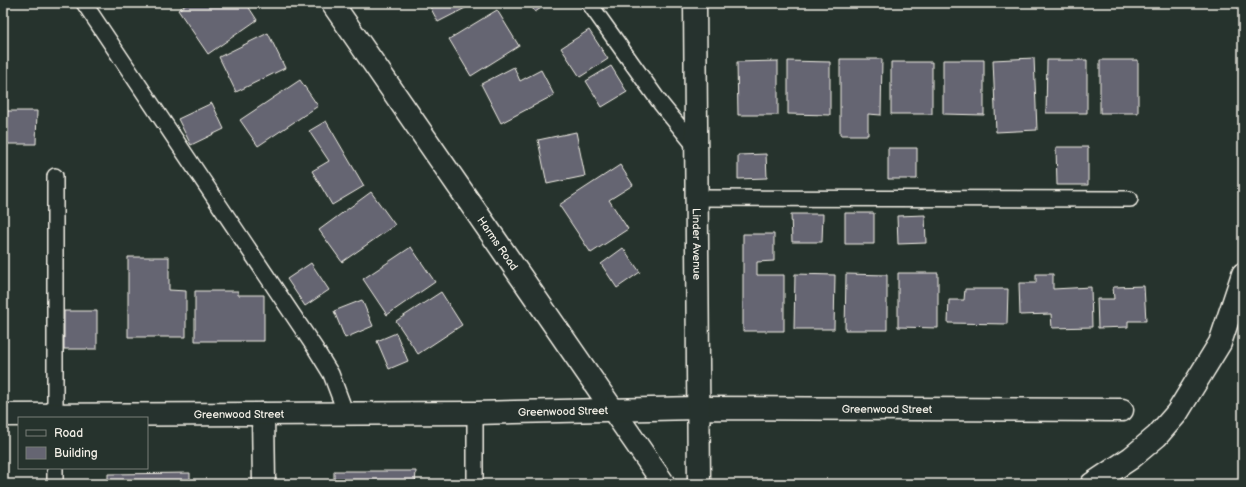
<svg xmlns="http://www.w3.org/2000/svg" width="1246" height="487" font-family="'Balsamiq Sans',sans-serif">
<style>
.building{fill:#656572;stroke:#f4f1e8}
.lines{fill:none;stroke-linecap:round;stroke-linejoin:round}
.service-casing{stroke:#f4f1e8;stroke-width:18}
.minor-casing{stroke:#f4f1e8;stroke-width:25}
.tertiary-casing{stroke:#f4f1e8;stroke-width:25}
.motorway-casing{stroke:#f4f1e8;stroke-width:25}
.service{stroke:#26332d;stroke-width:15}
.minor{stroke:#26332d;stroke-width:22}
.tertiary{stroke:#26332d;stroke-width:22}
.motorway{stroke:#26332d;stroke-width:22}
.labels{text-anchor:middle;stroke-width:3.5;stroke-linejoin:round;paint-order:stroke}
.street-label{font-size:11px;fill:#f4f1e8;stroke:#26332d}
</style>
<rect width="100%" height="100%" fill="#26332d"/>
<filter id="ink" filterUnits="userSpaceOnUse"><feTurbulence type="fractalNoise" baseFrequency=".025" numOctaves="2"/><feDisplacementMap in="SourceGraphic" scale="8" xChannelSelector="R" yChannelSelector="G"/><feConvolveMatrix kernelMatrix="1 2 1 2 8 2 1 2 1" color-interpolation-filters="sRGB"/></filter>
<g filter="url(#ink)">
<path class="building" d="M 189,3 L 246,3 L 257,20 L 208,54 L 178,10 Z
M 428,3 L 475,3 L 438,22 Z
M 529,3 L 549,3 L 535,12 Z
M 497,10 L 519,46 L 471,76 L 449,39 Z
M 589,30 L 608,59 L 580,77 L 561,48 Z
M 268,33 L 285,68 L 236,92 L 219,57 Z
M 1034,58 L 1037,130 L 996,132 L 993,60 Z
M 840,59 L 882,59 L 881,115 L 868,114 L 868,135 L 840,135 Z
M 943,60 L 984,60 L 984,115 L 943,114 Z
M 1047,60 L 1087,60 L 1087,113 L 1046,113 Z
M 1100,60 L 1138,60 L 1138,113 L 1100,113 Z
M 778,61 L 778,115 L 738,115 L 737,62 Z
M 788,61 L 830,62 L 830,115 L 788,114 Z
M 891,62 L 932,62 L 932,114 L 891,114 Z
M 611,66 L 627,92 L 602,107 L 586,81 Z
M 514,67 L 520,81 L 541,70 L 554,95 L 501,123 L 481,84 Z
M 300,80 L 318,106 L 258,146 L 240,120 Z
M 212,103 L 224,129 L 191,145 L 178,119 Z
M 4,111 L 37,111 L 36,144 L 4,144 Z
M 326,121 L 364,186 L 332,205 L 312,171 L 329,161 L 309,131 Z
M 576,132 L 585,176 L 547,184 L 538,140 Z
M 1056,147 L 1088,147 L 1088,185 L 1057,185 Z
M 888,148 L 917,148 L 917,179 L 888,179 Z
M 766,154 L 767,178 L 738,179 L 738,155 Z
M 620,165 L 633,185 L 609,200 L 628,229 L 591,253 L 559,205 Z
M 3,184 L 4,184 L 4,240 L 3,240 Z
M 371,192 L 395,225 L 342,262 L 319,230 Z
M 845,213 L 874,213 L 874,244 L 845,244 Z
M 791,214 L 823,214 L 822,242 L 792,242 Z
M 925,215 L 926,243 L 898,244 L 897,216 Z
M 743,234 L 774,234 L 774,261 L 757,262 L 757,275 L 784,275 L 784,331 L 743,331 Z
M 411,247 L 435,282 L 387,315 L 363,279 Z
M 623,248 L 640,272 L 617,288 L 601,264 Z
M 128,257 L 169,257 L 169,290 L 186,291 L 186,337 L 128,337 Z
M 311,263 L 329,290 L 305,306 L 287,279 Z
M 898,273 L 938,273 L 938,328 L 898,327 Z
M 795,274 L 835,275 L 834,329 L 794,329 Z
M 846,274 L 887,275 L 887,330 L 845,330 Z
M 1036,274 L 1053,274 L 1053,289 L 1091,287 L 1092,327 L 1052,328 L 1051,314 L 1020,315 L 1019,283 L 1036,283 Z
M 1144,286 L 1146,321 L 1128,321 L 1128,327 L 1098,328 L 1097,299 L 1114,299 L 1113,287 Z
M 965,289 L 1008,289 L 1007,324 L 948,323 L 949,300 L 964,300 Z
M 195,291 L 238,291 L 238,295 L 264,295 L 264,341 L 195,341 Z
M 441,292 L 462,325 L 418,354 L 396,321 Z
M 362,300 L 373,326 L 345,338 L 334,311 Z
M 64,311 L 97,311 L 97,349 L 64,349 Z
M 396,333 L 408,361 L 389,369 L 377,341 Z
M 334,471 L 416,471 L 415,484 L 334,484 Z
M 190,473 L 190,484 L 108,484 L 108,474 Z
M 814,481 L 856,482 L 856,484 L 814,484 Z
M 876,482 L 898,482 L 898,484 L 876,484 Z"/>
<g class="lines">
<defs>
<path id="service" d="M 84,3 L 315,348 L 331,374 L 346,414
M 589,3 L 661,104 L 695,146
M 696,198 L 1130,199
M 475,413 L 475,484
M 55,418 L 55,176
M 55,484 L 55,468"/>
<g id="minor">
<path id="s1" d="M 332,3 L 664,484"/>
<path d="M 263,414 L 264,484"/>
<path id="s2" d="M 3,415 L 475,413 L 697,408 L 1122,410"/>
</g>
<g id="tertiary">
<path id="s3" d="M 695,3 L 699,484"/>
</g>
<path id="motorway" d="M 1092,484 L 1131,458 L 1157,436 L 1177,413 L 1220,343 L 1243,274"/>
</defs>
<use href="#service" class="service-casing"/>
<use href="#minor" class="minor-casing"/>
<use href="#tertiary" class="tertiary-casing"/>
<use href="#motorway" class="motorway-casing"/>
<use href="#service" class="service"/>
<use href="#minor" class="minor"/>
<use href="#tertiary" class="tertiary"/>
<use href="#motorway" class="motorway"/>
</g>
</g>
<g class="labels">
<g class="street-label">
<text dy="4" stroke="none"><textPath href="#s1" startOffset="292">Harms Road</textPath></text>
<text dy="4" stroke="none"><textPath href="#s3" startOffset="241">Linder Avenue</textPath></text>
<text dy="4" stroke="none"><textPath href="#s2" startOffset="884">Greenwood Street</textPath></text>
<text dy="4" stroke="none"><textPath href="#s2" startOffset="560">Greenwood Street</textPath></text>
<text dy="4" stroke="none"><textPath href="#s2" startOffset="236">Greenwood Street</textPath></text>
</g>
</g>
<rect width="1246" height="487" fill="none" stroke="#26332d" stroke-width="16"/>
<rect x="8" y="8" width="1230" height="471" fill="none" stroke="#f4f1e8" stroke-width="1.5" filter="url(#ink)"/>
<rect x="18" y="417" width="130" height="52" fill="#26332d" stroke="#787f78"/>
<rect x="26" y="430" width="20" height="6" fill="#26332d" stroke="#787f78"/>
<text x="54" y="437" font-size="12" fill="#f4f1e8">Road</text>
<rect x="26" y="447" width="20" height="12" fill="#656572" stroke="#787f78"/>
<text x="54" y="457" font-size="12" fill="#f4f1e8">Building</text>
</svg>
